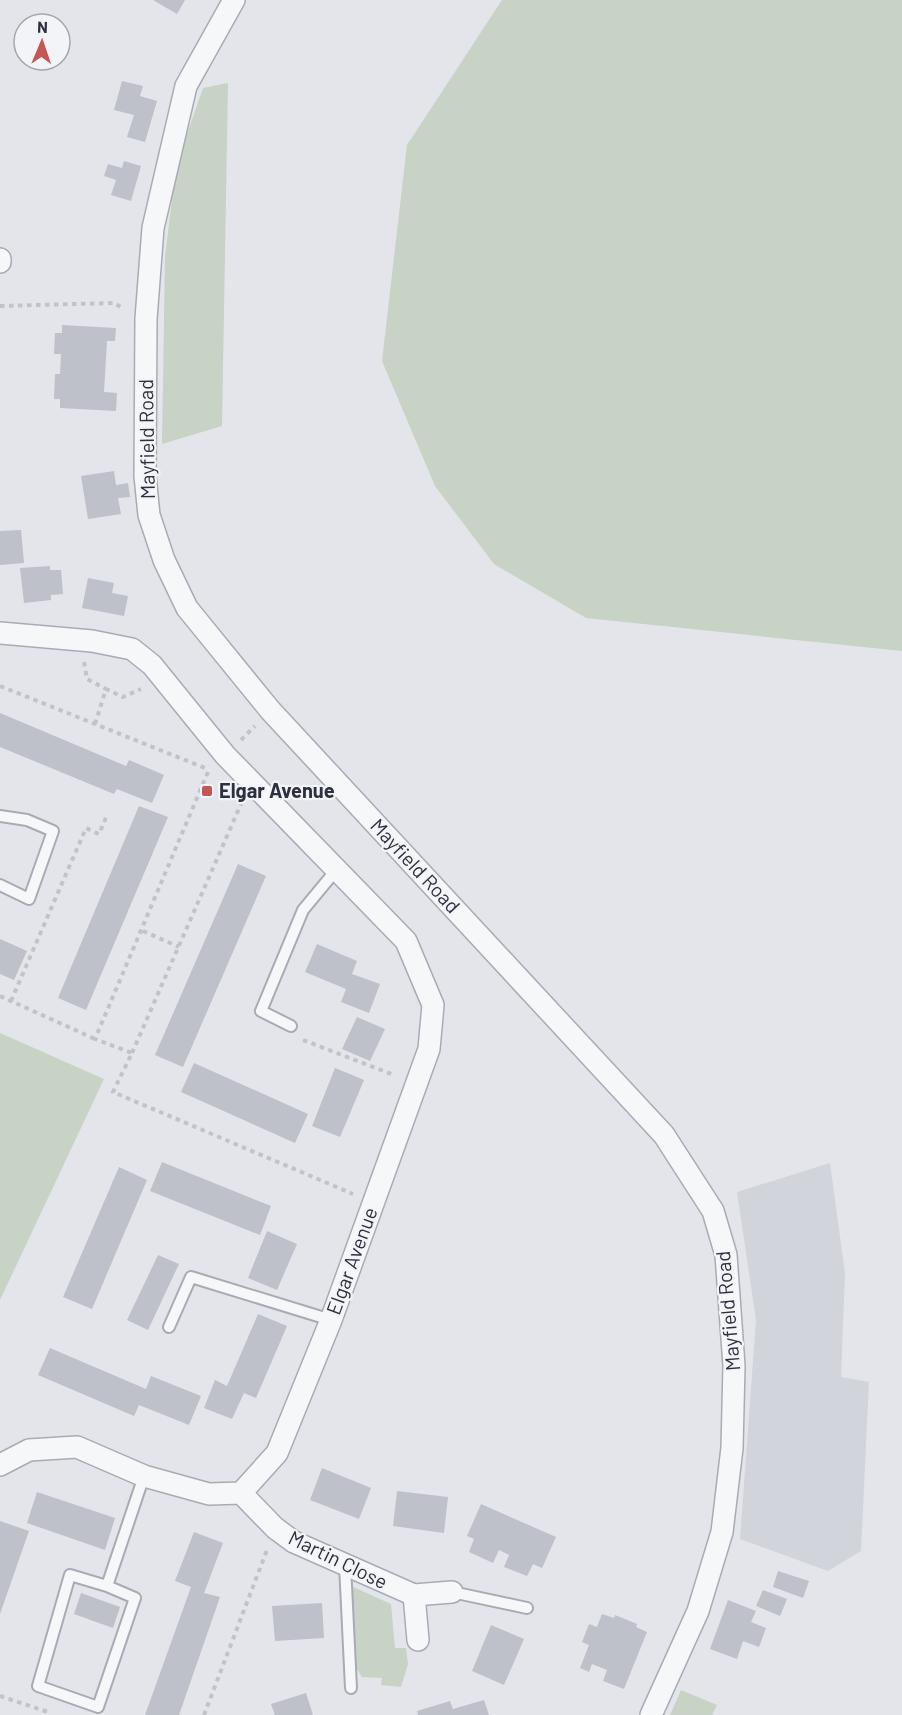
<svg xmlns="http://www.w3.org/2000/svg" width="902" height="1715" font-family="Barlow,sans-serif">
<style>
.built{fill:#d2d4dc}
.green{fill:#c6d3c5}
.building{fill:#bec0ca}
.lines{fill:none;stroke-linecap:round;stroke-linejoin:round}
.lane-casing{stroke:#a9abb4;stroke-width:14}
.street-casing{stroke:#a9abb4;stroke-width:24}
.path{stroke:#c2c3c9;stroke-width:4;stroke-dasharray:4.5 4.5;stroke-linecap:butt}
.lane{stroke:#f6f7f9;stroke-width:10}
.street{stroke:#f6f7f9;stroke-width:21}
.poi-dot{fill:#c45754;stroke:#f3f4f8;stroke-width:2}
.labels{text-anchor:middle;stroke-width:4.5;stroke-linejoin:round;paint-order:stroke}
.street-label{font-size:20px;fill:#2d3041;stroke:#f3f4f8}
.poi-label{font-size:20px;font-weight:bold;fill:#2d3041;stroke:#f3f4f8;text-anchor:start}
</style>
<rect width="100%" height="100%" fill="#e4e5ea"/>
<path class="built" d="M 830,1163 L 845,1273 L 841,1377 L 869,1382 L 861,1551 L 828,1571 L 740,1539 L 756,1320 L 737,1192 Z"/>
<path class="green" d="M 502,0 L 902,0 L 902,651 L 586,618 L 494,564 L 435,486 L 382,361 L 407,145 Z
M 228,83 L 222,426 L 162,444 L 165,257 L 176,166 L 203,88 Z
M 0,1033 L 104,1079 L 0,1300 Z
M 351,1586 L 391,1604 L 395,1648 L 406,1648 L 408,1664 L 401,1687 L 381,1685 L 382,1678 L 362,1677 L 355,1666 Z
M 681,1690 L 717,1705 L 712,1715 L 670,1715 Z"/>
<path class="building" d="M 153,0 L 185,0 L 177,14 Z
M 122,81 L 143,86 L 140,96 L 157,101 L 145,142 L 127,137 L 134,115 L 114,110 Z
M 124,161 L 141,166 L 131,201 L 111,195 L 116,180 L 104,176 L 108,164 L 122,168 Z
M 62,325 L 116,328 L 115,341 L 107,341 L 104,392 L 117,393 L 116,411 L 60,408 L 60,399 L 54,399 L 55,374 L 60,374 L 61,354 L 54,354 L 55,333 L 62,333 Z
M 114,471 L 116,485 L 128,483 L 130,497 L 118,498 L 121,514 L 88,519 L 81,476 Z
M 21,530 L 24,563 L 0,565 L 0,531 Z
M 50,566 L 50,570 L 61,570 L 63,594 L 51,595 L 51,600 L 24,603 L 20,568 Z
M 88,578 L 114,583 L 112,593 L 128,596 L 124,616 L 82,608 Z
M 0,713 L 126,766 L 129,760 L 164,775 L 152,803 L 117,789 L 114,794 L 0,747 Z
M 139,806 L 168,817 L 86,1010 L 58,998 Z
M 238,864 L 266,876 L 183,1067 L 155,1055 Z
M 0,939 L 27,951 L 14,980 L 0,974 Z
M 317,944 L 357,961 L 352,974 L 380,984 L 369,1013 L 341,1002 L 346,989 L 305,972 Z
M 357,1017 L 385,1029 L 370,1061 L 342,1049 Z
M 194,1063 L 308,1114 L 295,1143 L 181,1092 Z
M 335,1068 L 364,1080 L 340,1137 L 312,1126 Z
M 162,1162 L 271,1206 L 260,1235 L 150,1191 Z
M 119,1167 L 147,1180 L 92,1309 L 63,1297 Z
M 267,1231 L 297,1244 L 277,1290 L 248,1278 Z
M 158,1255 L 179,1264 L 148,1330 L 127,1320 Z
M 258,1314 L 287,1326 L 256,1398 L 244,1393 L 232,1419 L 204,1408 L 215,1380 L 227,1386 Z
M 50,1348 L 146,1389 L 151,1376 L 201,1396 L 189,1425 L 139,1405 L 134,1416 L 38,1375 Z
M 322,1468 L 371,1488 L 359,1519 L 310,1500 Z
M 397,1491 L 448,1497 L 444,1533 L 393,1526 Z
M 37,1492 L 115,1518 L 105,1550 L 27,1523 Z
M 481,1504 L 556,1537 L 542,1568 L 533,1564 L 527,1576 L 504,1567 L 509,1555 L 499,1550 L 493,1563 L 469,1552 L 474,1539 L 467,1536 Z
M 0,1521 L 29,1531 L 0,1614 Z
M 194,1532 L 223,1543 L 204,1593 L 220,1597 L 179,1715 L 145,1715 L 191,1587 L 175,1581 Z
M 778,1571 L 809,1581 L 803,1598 L 773,1587 Z
M 763,1590 L 787,1599 L 780,1616 L 756,1606 Z
M 81,1593 L 120,1607 L 113,1628 L 74,1614 Z
M 728,1600 L 756,1611 L 751,1622 L 766,1628 L 759,1647 L 743,1641 L 737,1659 L 710,1649 Z
M 322,1603 L 324,1638 L 275,1641 L 272,1606 Z
M 602,1614 L 614,1618 L 615,1615 L 637,1624 L 636,1627 L 647,1632 L 624,1689 L 603,1681 L 607,1670 L 592,1664 L 589,1672 L 580,1668 L 589,1645 L 582,1642 L 589,1624 L 597,1627 Z
M 491,1625 L 524,1639 L 504,1685 L 472,1671 Z
M 306,1693 L 313,1715 L 275,1715 L 271,1704 Z
M 484,1700 L 489,1715 L 418,1715 L 417,1711 L 450,1701 L 453,1709 Z"/>
<g class="lines">
<defs>
<path id="lane" d="M 0,816 L 27,820 L 53,831 L 29,899 L 0,885
M 291,1026 L 261,1011 L 303,910 L 337,869
M 169,1327 L 191,1277 L 331,1320
M 345,1565 L 351,1688
M 107,1586 L 135,1598 L 98,1707 L 38,1686 L 70,1575 L 107,1586 L 144,1476
M 452,1592 L 527,1608"/>
<path id="street" d="M 234,0 L 186,86 L 153,228 L 146,319 L 145,476 L 149,515 L 164,560 L 187,608 L 270,710 L 664,1135 L 713,1211 L 726,1255 L 734,1366 L 732,1448 L 722,1532 L 698,1611 L 651,1715
M 0,259 L 0,262
M 0,633 L 92,641 L 132,649 L 152,665 L 225,755 L 406,941 L 433,1005 L 429,1049 L 331,1320 L 277,1453 L 241,1493 L 209,1494 L 144,1476 L 77,1447 L 29,1450 L 0,1465
M 241,1493 L 275,1528 L 294,1542 L 414,1595 L 452,1592
M 414,1595 L 418,1640"/>
</defs>
<use href="#lane" class="lane-casing"/>
<use href="#street" class="street-casing"/>
<path class="path" d="M 0,306 L 114,303 L 124,309
M 84,662 L 87,679 L 106,689
M 0,686 L 205,768
M 95,724 L 106,689 L 123,697 L 141,689
M 241,740 L 255,726
M 208,772 L 95,1039 L 132,1053 L 113,1092 L 353,1194
M 143,931 L 179,947
M 0,996 L 95,1039
M 11,1001 L 86,828 L 99,834 L 107,815
M 303,1040 L 394,1075
M 132,1053 L 241,804
M 0,1696 L 51,1713
M 204,1715 L 267,1550"/>
<use href="#lane" class="lane"/>
<use href="#street" class="street"/>
</g>
<rect class="poi-dot" x="201" y="785" width="12" height="12" rx="3"/>
<g class="labels">
<g class="street-label">
<text transform="translate(147 439) rotate(-91)" y="7">Mayfield Road</text>
<text transform="translate(415 866) rotate(47)" y="7">Mayfield Road</text>
<text transform="translate(352 1261) rotate(-70)" y="7">Elgar Avenue</text>
<text transform="translate(728 1311) rotate(-95)" y="7">Mayfield Road</text>
<text transform="translate(338 1560) rotate(26)" y="7">Martin Close</text>
</g>
<g class="poi-label">
<text x="219" y="798">Elgar Avenue</text>
</g>
</g>
<g transform="translate(42 42) rotate(2)"><circle r="28" fill="#f3f4f8" stroke="#a4a6af" stroke-width="1.5"/>
<path d="M0-4.5L10 22L0 15L-10 22Z" fill="#c45754"/>
<text y="-9" font-size="16" font-weight="bold" text-anchor="middle" fill="#2d3041">N</text>
</g>
</svg>
